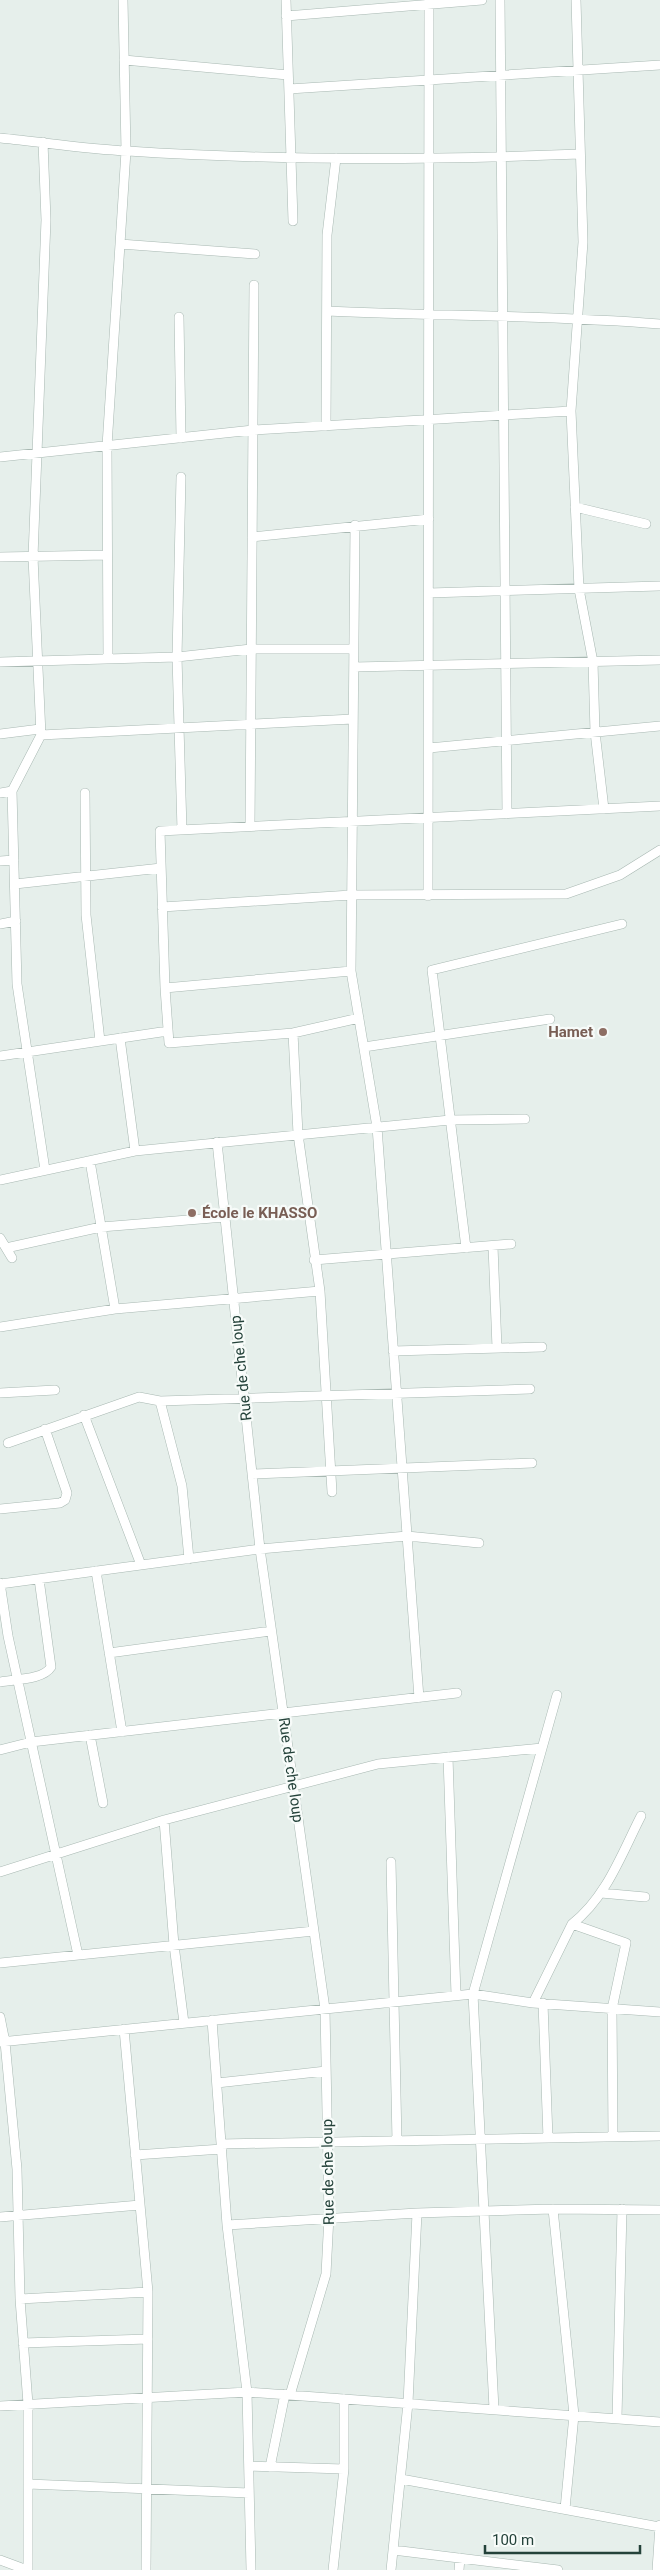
<svg xmlns="http://www.w3.org/2000/svg" width="660" height="2570" font-family="Roboto,sans-serif">
<style>
.lines{fill:none;stroke-linecap:round;stroke-linejoin:round}
.minor-casing{stroke:#a8b8b2;stroke-width:10}
.minor{stroke:#fff;stroke-width:9}
.education-dot{fill:#8d6e63;stroke:#f7fbf9;stroke-width:2}
.labels{text-anchor:middle;stroke-width:4.5;stroke-linejoin:round;paint-order:stroke}
.education-label{font-size:15px;font-weight:bold;fill:#785e54;stroke:#f7fbf9;text-anchor:end}
.street-label{font-size:15px;fill:#24423a;stroke:#f7fbf9}
</style>
<rect width="100%" height="100%" fill="#e6efeb"/>
<g class="lines">
<defs>
<path id="minor" d="M 286,0 L 293,221
M 500,0 L 507,814
M 576,0 L 583,242 L 571,411 L 579,589 L 593,662 L 595,732 L 604,809
M 286,16 L 482,0
M 124,60 L 288,75
M 289,89 L 660,65
M 0,138 C 42,142 85,149 128,151 C 278,161 430,160 580,154
M 43,142 L 46,220 L 33,557 L 41,735 L 12,791 L 17,984 L 45,1170
M 120,244 L 255,254
M 327,311 C 438,316 549,315 660,324
M 179,317 L 181,438
M 326,426 L 327,235 L 336,158
M 0,457 L 253,430 L 571,411
M 181,477 L 177,657 L 182,830
M 575,507 L 646,524
M 355,525 L 351,971 L 377,1127 L 419,1698
M 252,537 L 429,519
M 0,557 L 107,555
M 429,593 L 659,586
M 108,659 L 107,446 L 126,151 L 123,0
M 0,662 L 177,657 L 251,649 L 354,649
M 354,667 L 660,660
M 0,734 L 40,729
M 41,735 L 353,719
M 429,748 L 660,726
M 0,793 L 12,791
M 85,793 L 86,915 L 100,1041
M 250,826 L 254,285
M 0,861 L 14,860
M 15,884 L 161,868
M 428,896 L 429,0
M 162,907 L 351,895 L 566,894 L 620,875 L 660,850
M 0,924 L 16,921
M 165,988 L 351,971
M 359,1018 L 293,1033 L 169,1043 L 165,988 L 160,831 L 660,806
M 293,1033 L 298,1134 L 320,1291 L 332,1492
M 120,1038 L 135,1151
M 364,1047 L 550,1019
M 0,1056 L 168,1031
M 217,1142 L 260,1549 L 325,2009 L 329,2216 L 326,2274 L 290,2395
M 90,1161 L 115,1309
M 0,1180 L 135,1151 L 450,1120 L 525,1119
M 0,1238 L 12,1258
M 493,1246 L 497,1348
M 6,1248 L 101,1227 L 225,1217
M 466,1248 L 432,970 L 622,924
M 314,1260 L 511,1244
M 0,1327 L 115,1309 L 320,1291
M 393,1351 L 542,1347
M 0,1393 L 55,1390
M 160,1401 L 182,1486 L 189,1559
M 84,1415 L 141,1565
M 8,1443 L 139,1397 L 160,1401 L 530,1389
M 252,1474 L 532,1463
M 0,1509 L 60,1503 L 65,1500 L 67,1493 L 45,1429
M 96,1571 L 122,1732
M 0,1583 L 8,1636 L 78,1955
M 0,1584 L 260,1549 L 407,1536 L 479,1543
M 109,1653 L 271,1631
M 0,1682 C 15,1679 43,1680 51,1667 L 39,1579
M 90,1735 L 103,1803
M 0,1750 L 31,1742 L 457,1693
M 448,1757 L 456,1995
M 164,1820 L 174,1945 L 184,2023
M 391,1862 L 397,2141
M 0,1872 L 164,1820 L 378,1764 L 542,1748
M 601,1893 L 645,1897
M 572,1924 L 626,1943 L 612,2009 L 613,2137
M 0,1963 L 314,1931
M 533,2003 L 572,1924 C 606,1898 622,1853 641,1816
M 543,2003 L 548,2138
M 0,2017 L 5,2042 L 17,2169 L 20,2299 L 28,2404 L 28,2570
M 212,2020 L 227,2225 L 247,2392 L 251,2570
M 124,2029 L 148,2292 L 146,2570
M 0,2042 L 473,1994 L 533,2003 L 660,2012
M 217,2083 L 326,2071
M 221,2144 L 660,2136
M 135,2155 L 222,2149
M 553,2209 L 574,2415 L 565,2509
M 0,2217 L 140,2205
M 227,2225 L 417,2213
M 20,2299 L 148,2292
M 23,2343 L 148,2339
M 0,2406 L 247,2392 L 660,2422
M 494,2409 L 473,1994 L 557,1695
M 617,2418 L 622,2209
M 249,2466 L 344,2469
M 270,2467 L 285,2394
M 401,2479 L 660,2527
M 28,2484 L 249,2493
M 393,2550 L 558,2570
M 0,2560 L 27,2570
M 333,2570 L 344,2469 L 344,2399
M 391,2570 L 408,2403 L 417,2213 L 553,2209 L 660,2210
M 459,2570 L 460,2558
M 657,2570 L 660,2525"/>
</defs>
<use href="#minor" class="minor-casing"/>
<use href="#minor" class="minor"/>
</g>
<g class="education-dot">
<circle cx="603" cy="1032" r="5"/>
<circle cx="192" cy="1213" r="5"/>
</g>
<g class="labels">
<g class="education-label">
<text x="593" y="1037">Hamet</text>
<text x="202" y="1218" text-anchor="start">École le KHASSO</text>
</g>
<g class="street-label">
<text transform="translate(241 1368) rotate(-96)" y="5">Rue de che loup</text>
<text transform="translate(291 1770) rotate(82)" y="5">Rue de che loup</text>
<text transform="translate(328 2172) rotate(-91)" y="5">Rue de che loup</text>
</g>
</g>
<path d="M485 2545v8h155v-8" fill="none" stroke="#24423a" stroke-width="2.5"/>
<text x="492" y="2545" font-size="15" fill="#24423a" stroke="#f7fbf9" stroke-width="4" paint-order="stroke">100 m</text>
</svg>
